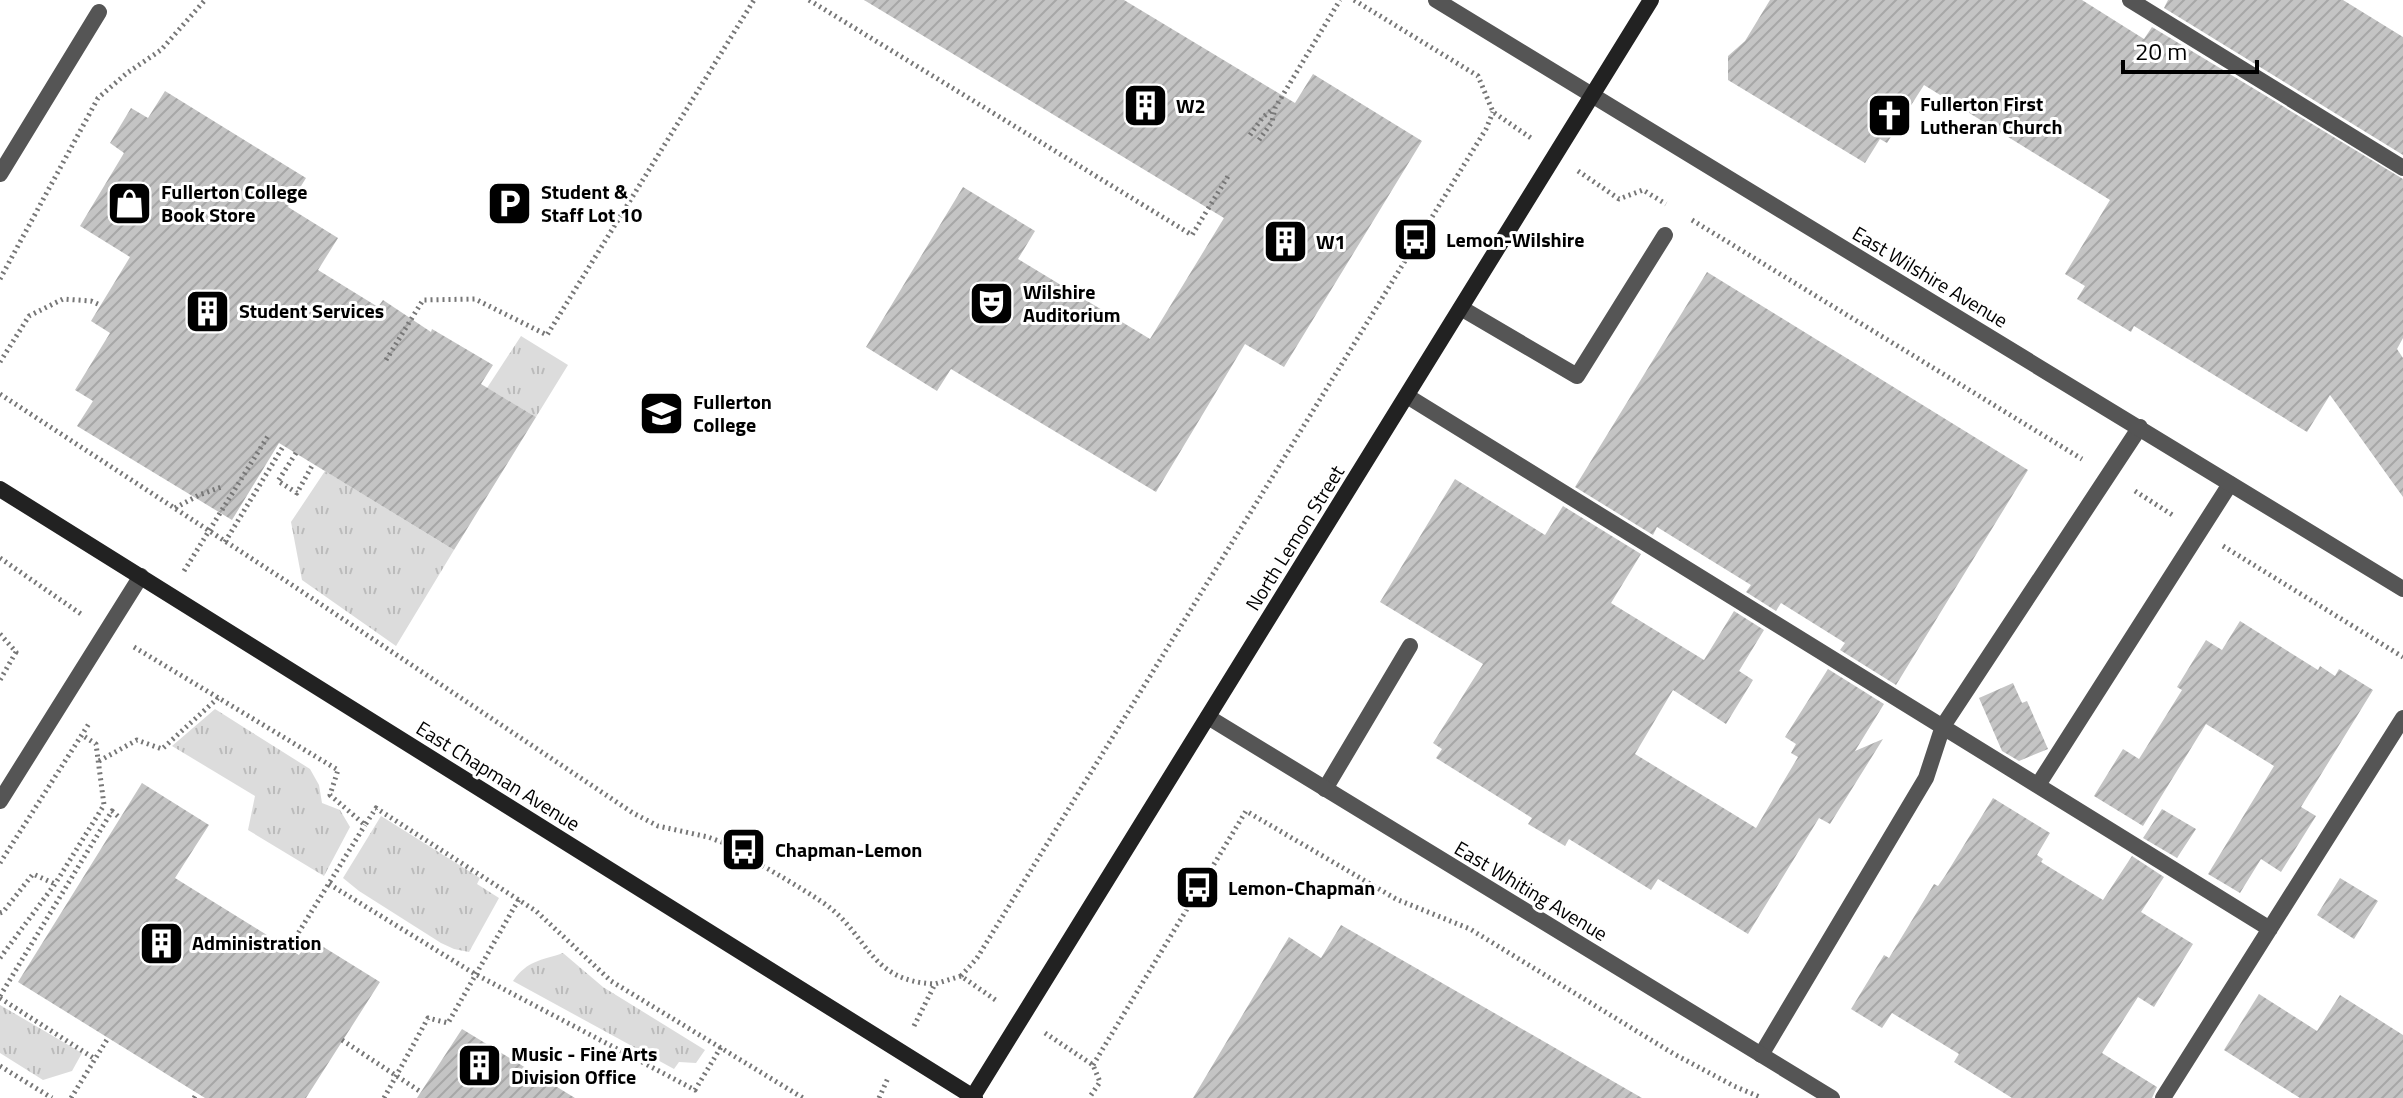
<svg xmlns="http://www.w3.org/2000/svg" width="2403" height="1098" font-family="'Titillium Web',sans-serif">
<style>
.grass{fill:url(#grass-tufts)}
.building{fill:url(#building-hatch)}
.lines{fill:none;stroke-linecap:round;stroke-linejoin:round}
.path{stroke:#777;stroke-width:5;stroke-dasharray:2 4;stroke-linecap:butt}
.lane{stroke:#555;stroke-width:16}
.street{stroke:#555;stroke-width:16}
.secondary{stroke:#222;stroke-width:16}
.labels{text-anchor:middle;stroke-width:6;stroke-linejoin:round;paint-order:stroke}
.poi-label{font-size:20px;font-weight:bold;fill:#000;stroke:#fff;text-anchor:start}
.street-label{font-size:20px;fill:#000;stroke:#fff}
</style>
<defs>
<pattern id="grass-tufts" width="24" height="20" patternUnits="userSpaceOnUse" patternTransform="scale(2)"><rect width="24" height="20" fill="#dcdcdc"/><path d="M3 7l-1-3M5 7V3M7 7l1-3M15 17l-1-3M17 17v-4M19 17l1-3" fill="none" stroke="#bbb"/></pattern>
<pattern id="building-hatch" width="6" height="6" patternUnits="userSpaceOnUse" patternTransform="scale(2)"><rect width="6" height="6" fill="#c4c4c4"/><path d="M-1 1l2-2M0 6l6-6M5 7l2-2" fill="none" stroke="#a7a7a7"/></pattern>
</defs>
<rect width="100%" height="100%" fill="#fff"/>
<path class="grass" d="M 521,336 L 568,365 L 536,417 L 487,388 Z
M 325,471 L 454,550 L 396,646 L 302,580 L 291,522 Z
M 215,709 L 310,769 L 319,785 L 322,803 L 340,810 L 350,827 L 324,876 L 248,830 L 255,796 L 172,746 Z
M 381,816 L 480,878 L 477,884 L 499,898 L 469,952 L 454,949 L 441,943 L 359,891 L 343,878 Z
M 563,953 L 603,987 L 705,1050 L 696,1063 L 679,1062 L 674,1069 L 513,981 C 528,960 540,961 563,953 Z
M 0,1005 L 82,1053 L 72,1071 L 43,1080 L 0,1053 Z"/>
<path class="building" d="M 864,0 L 1124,0 L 1295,103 L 1313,74 L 1422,141 L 1284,367 L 1245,344 L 1156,492 L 951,369 L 937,391 L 866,347 L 963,187 L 1035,231 L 1018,259 L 1150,339 L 1224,218 Z
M 1770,0 L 2082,0 L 2144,39 L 2152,27 L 2403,179 L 2403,338 L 2397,349 L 2403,358 L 2403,497 L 2330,395 L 2307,432 L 2134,326 L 2131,332 L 2077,299 L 2085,286 L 2065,274 L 2110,200 L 1924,85 L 1887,143 L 1880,139 L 1865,163 L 1728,80 L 1728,56 L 1745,41 Z
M 2168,0 L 2343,0 L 2403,37 L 2403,155 L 2164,8 Z
M 165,91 L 306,178 L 288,207 L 338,238 L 318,270 L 378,307 L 383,300 L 431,332 L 432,329 L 493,365 L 481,384 L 536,417 L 454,550 L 279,443 L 232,520 L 77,426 L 93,401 L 75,390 L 110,333 L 91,321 L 130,257 L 80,226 L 124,153 L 110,143 L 131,108 L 148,118 Z
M 1707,272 L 2028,470 L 1896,685 L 1840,650 L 1845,643 L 1781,603 L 1776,611 L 1746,592 L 1751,585 L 1657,527 L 1653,535 L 1575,487 Z
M 1455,479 L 1545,535 L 1563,506 L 1641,554 L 1611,603 L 1704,660 L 1734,611 L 1764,630 L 1739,671 L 1753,680 L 1726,724 L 1673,690 L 1635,754 L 1756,828 L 1798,757 L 1791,753 L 1796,744 L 1785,737 L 1828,669 L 1884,704 L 1855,751 L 1883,739 L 1830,824 L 1819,818 L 1748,934 L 1658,879 L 1651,890 L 1569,839 L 1565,846 L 1528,824 L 1532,818 L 1436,758 L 1442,749 L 1433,743 L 1483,664 L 1380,602 Z
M 2240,621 L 2318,670 L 2320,666 L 2335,676 L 2339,669 L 2373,690 L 2301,807 L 2316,816 L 2281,872 L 2261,859 L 2240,893 L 2208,874 L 2274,766 L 2206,724 L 2143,826 L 2094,796 L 2123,749 L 2139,759 L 2182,690 L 2177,687 L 2206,640 L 2222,650 Z
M 2013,683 L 2022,703 L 2027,701 L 2048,749 L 2019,761 L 2002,751 L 1979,698 Z
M 142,783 L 209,825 L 175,878 L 299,955 L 309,938 L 380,982 L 306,1098 L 205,1098 L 18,982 Z
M 1993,798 L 2050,833 L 2037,855 L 2043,859 L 2041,862 L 2103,900 L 2132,856 L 2164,877 L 2141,912 L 2193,944 L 2154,1007 L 2138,997 L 2102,1053 L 2157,1087 L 2152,1098 L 2012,1098 L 1954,1062 L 1959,1054 L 1892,1013 L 1882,1028 L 1851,1009 L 1884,955 L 1889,958 L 1934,884 L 1938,886 L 1945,876 Z
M 2162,809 L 2196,829 L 2177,858 L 2143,838 Z
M 2340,878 L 2378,901 L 2354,939 L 2317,915 Z
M 1341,925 L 1503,1018 L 1642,1098 L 1193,1098 L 1289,937 L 1321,958 Z
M 2259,994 L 2317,1031 L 2340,995 L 2403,1035 L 2403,1098 L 2300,1098 L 2224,1050 Z
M 462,1029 L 575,1098 L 417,1098 Z"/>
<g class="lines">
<path class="path" d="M 809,0 L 1192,235 L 1230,173
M 1354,0 L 1478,76 L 1493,112 L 1531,138
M 1250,135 L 1263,117 L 1273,109
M 1259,140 L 1272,122 L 1275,108 L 1340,0
M 1578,171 L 1619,199 L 1643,190 L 1666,204
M 1692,220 L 2082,459
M 0,279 L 98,98 L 127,73 L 161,50 L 205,0
M 386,360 L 423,300 L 475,299 L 547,335 L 754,0
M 0,362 L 29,316 L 63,299 L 91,301 L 100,305
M 0,394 L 289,583 L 633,813 L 658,826 L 708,837 L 724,843 C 758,864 793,882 825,904 C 869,935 868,981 935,984
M 296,453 L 278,481 L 297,493 L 313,464
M 2135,491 L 2174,516
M 175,508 L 199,495 L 224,486
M 225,542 L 284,445
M 2223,546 L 2403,657
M 0,558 L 81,614
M 184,571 L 268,436
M 0,634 L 16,652 L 0,680
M 134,647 L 338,770 L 330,795 L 365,825 L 376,808 L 536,911 L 611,981 L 803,1098
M 99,761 L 137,740 L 162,749 L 218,698
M 0,863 L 90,722
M 329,884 L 475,974 L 695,1090 L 721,1047
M 0,913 L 3,912 L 33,874 L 55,884
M 289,948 L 365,825
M 0,958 L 55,884 L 104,805 L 96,744 L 82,735
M 961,976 L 977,958 L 1486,129 L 1493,112
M 0,996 L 112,811 L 120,818
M 0,998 L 95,1059
M 914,1026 L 935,984 L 961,976 L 997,1001
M 1045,1033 L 1093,1065 L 1100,1082 L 1089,1098
M 342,1040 L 421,1092
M 1093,1065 L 1246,811 L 1396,899 L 1470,929 L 1674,1054 L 1734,1086 L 1762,1098
M 0,1066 L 52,1098
M 71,1098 L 108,1038
M 194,1098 L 197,1093
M 384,1098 L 428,1018 L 448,1023 L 519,899
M 879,1098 L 888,1078"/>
<path class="lane" d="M 2130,0 L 2403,168
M 1461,308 L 1577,376 L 1665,235
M 1407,396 L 2270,929
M 2038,785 L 2230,484
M 1325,789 L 1410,646
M 1761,1055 L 1926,778 L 1943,726 L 2140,427
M 2163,1098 L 2403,718"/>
<path class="street" d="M 1436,0 L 2403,589
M 0,174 L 99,12
M 1208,717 L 1832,1098
M 0,801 L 141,576"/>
<path class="secondary" d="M 0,489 L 975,1098
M 972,1098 L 1651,0"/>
</g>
<defs>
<symbol id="building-square" viewBox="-11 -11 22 22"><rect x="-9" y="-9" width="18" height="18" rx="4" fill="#000" stroke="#fff"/><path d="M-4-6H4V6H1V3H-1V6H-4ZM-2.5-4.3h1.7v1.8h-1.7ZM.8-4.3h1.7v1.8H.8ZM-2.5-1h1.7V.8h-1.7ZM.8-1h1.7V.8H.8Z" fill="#fff"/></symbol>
<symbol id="church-square" viewBox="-11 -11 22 22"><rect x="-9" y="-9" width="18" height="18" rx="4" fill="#000" stroke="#fff"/><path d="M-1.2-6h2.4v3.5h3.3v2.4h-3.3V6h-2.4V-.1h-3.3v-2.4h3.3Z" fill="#fff"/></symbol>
<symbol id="shop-square" viewBox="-11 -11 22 22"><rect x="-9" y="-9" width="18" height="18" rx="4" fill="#000" stroke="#fff"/><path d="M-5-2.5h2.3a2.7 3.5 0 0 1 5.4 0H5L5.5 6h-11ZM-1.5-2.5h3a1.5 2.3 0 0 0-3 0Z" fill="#fff"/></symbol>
<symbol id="parking-square" viewBox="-11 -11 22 22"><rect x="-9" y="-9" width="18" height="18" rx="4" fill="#000" stroke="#fff"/><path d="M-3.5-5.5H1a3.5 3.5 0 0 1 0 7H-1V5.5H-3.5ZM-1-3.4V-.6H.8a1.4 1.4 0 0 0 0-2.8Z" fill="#fff"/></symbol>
<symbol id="bus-square" viewBox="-11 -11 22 22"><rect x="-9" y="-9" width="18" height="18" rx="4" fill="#000" stroke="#fff"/><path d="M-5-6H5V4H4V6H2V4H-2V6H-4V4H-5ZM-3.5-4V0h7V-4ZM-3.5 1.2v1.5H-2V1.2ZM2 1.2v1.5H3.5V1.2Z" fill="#fff"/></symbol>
<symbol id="theatre-square" viewBox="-11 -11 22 22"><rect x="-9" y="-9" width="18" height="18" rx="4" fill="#000" stroke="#fff"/><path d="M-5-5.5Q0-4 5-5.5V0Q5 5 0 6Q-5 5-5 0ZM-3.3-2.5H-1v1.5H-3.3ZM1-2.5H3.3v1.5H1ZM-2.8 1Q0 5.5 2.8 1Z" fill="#fff"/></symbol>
<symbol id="university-square" viewBox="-11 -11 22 22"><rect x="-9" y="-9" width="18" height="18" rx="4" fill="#000" stroke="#fff"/><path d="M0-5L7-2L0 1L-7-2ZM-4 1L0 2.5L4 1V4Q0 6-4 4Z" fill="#fff"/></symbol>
</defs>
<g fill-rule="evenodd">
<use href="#building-square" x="1120" y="80" width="51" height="51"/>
<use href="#church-square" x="1864" y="90" width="51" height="51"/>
<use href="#shop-square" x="104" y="178" width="51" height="51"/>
<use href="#parking-square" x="484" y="178" width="51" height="51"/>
<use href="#bus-square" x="1390" y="214" width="51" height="51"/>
<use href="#building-square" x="1260" y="216" width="51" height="51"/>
<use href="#theatre-square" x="966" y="278" width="51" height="51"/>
<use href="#building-square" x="182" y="286" width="51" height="51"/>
<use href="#university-square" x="636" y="388" width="51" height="51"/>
<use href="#bus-square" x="718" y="824" width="51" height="51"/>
<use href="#bus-square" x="1172" y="862" width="51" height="51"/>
<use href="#building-square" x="136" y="918" width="51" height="51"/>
<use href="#building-square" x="454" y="1040" width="51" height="51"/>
</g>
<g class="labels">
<g class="poi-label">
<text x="1920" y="111">Fullerton First<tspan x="1920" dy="23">Lutheran Church</tspan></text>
<text x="1176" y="113">W2</text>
<text x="161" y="199">Fullerton College<tspan x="161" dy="23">Book Store</tspan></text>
<text x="541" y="199">Student &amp;<tspan x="541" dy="23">Staff Lot 10</tspan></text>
<text x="1446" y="247">Lemon-Wilshire</text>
<text x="1316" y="249">W1</text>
<text x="1023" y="299">Wilshire<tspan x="1023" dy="23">Auditorium</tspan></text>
<text x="239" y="318">Student Services</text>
<text x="693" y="409">Fullerton<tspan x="693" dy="23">College</tspan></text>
<text x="775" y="857">Chapman-Lemon</text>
<text x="1228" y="895">Lemon-Chapman</text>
<text x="192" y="950">Administration</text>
<text x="511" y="1061">Music - Fine Arts<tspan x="511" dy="23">Division Office</tspan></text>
</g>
<g class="street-label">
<text transform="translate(1930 277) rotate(31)" y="7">East Wilshire Avenue</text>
<text transform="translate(1295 538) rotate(-58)" y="7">North Lemon Street</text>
<text transform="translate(498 776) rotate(32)" y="7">East Chapman Avenue</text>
<text transform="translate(1531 891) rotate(31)" y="7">East Whiting Avenue</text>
</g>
</g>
<path d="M2123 60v12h134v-12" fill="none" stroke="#000000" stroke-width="4"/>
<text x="2135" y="60" font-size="24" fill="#000000" stroke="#ffffff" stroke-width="6" paint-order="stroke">20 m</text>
</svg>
